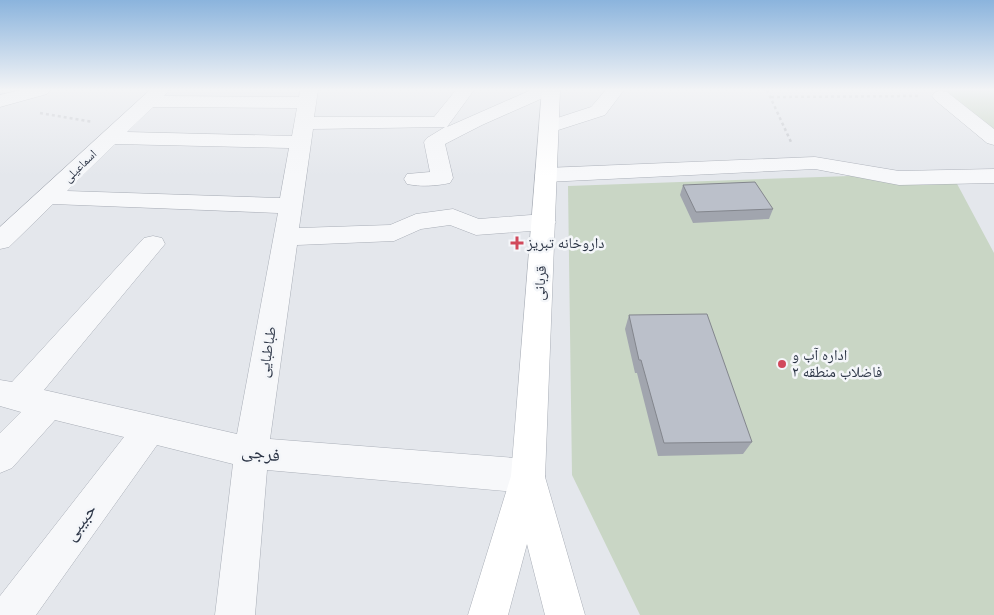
<svg xmlns="http://www.w3.org/2000/svg" width="994" height="615" font-family="'Varela Round','Noto Naskh Arabic',sans-serif">
<style>
.green{fill:#c9d6c5}
.lines{fill:none;stroke-linecap:round;stroke-linejoin:round}
.minor-casing{stroke:#a9aeb7;stroke-width:1}
.secondary-casing{stroke:#a9aeb7;stroke-width:1}
.path{stroke:#c2c5cb;stroke-width:2.5;stroke-dasharray:3 3;stroke-linecap:butt}
.minor{fill:#f7f8fa;fill-rule:evenodd}
.secondary{fill:#fff;fill-rule:evenodd}
.wall{fill:#a1a5ae}
.building{fill:#bbc0ca;stroke:#83868d}
.poi-dot{fill:#d1495b;stroke:#f4f6f9;stroke-width:2}
.labels{text-anchor:middle;stroke-width:5;stroke-linejoin:round;paint-order:stroke}
.far-street-label{font-size:12px;fill:#2b3445;stroke:#f4f6f9}
.poi-label{font-size:15px;fill:#2b3445;stroke:#f4f6f9;text-anchor:start}
.street-label{font-size:15px;fill:#2b3445;stroke:#f4f6f9}
.near-street-label{font-size:18px;fill:#2b3445;stroke:#f4f6f9}
</style>
<rect width="100%" height="100%" fill="#e4e7ec"/>
<path class="green" d="M 942,90 L 994,90 L 994,132 Z
M 850,176 L 955,180 L 994,253 L 994,615 L 640,615 L 572,475 L 568,186 Z"/>
<g class="lines">
<defs>
<path id="minor" d="M 21,90 L 50,90 L 47,94 L 0,107 L 0,95 Z
M 150,90 L 169,90 L 164,96 L 299,97 L 300,90 L 318,90 L 314,117 L 434,117 L 456,90 L 474,90 L 447,127 L 531,90 L 555,90 L 552,94 L 482,125 L 445,144 L 453,178 L 450,183 C 436,186 421,187 407,184 L 404,179 L 407,174 L 430,172 L 424,142 L 427,138 L 445,127 L 313,129 L 299,228 L 390,225 L 416,214 L 453,209 L 479,219 L 544,214 L 552,217 L 556,222 L 552,227 L 544,230 L 476,235 L 450,225 L 421,229 L 394,241 L 297,245 L 270,439 L 528,459 L 540,464 L 545,476 L 540,488 L 528,493 L 267,470 L 255,615 L 215,615 L 233,464 L 157,445 L 36,615 L 0,615 L 0,596 L 124,437 L 55,420 L 12,468 L 0,473 L 0,433 L 21,412 L 0,406 L 0,380 L 12,382 L 144,238 L 153,236 L 162,238 L 165,244 L 44,390 L 237,434 L 278,213 L 53,204 L 9,247 L 0,249 L 0,227 ZM 153,107 L 297,108 L 292,136 L 127,132 ZM 115,144 L 289,148 L 280,198 L 67,191 Z
M 606,90 L 624,90 L 605,115 L 549,133 L 542,131 L 539,127 L 542,123 L 591,107 Z
M 941,91 L 947,92 L 994,129 L 994,145 L 987,143 L 935,100 L 932,96 L 935,92 Z
M 815,157 L 899,171 L 994,169 L 994,183 L 899,185 L 815,169 L 546,182 L 538,180 L 535,175 L 538,170 L 546,168 Z"/>
<path id="secondary" d="M 542,90 L 560,90 L 545,477 L 585,615 L 545,615 L 527,544 L 508,615 L 468,615 L 511,476 Z"/>
</defs>
<use href="#minor" class="minor-casing"/>
<use href="#secondary" class="secondary-casing"/>
<path class="path" d="M 767,90 L 791,142
M 771,97 L 918,96
M 40,113 L 93,122"/>
<use href="#minor" class="minor"/>
<use href="#secondary" class="secondary"/>
</g>
<path class="wall" d="M 683,185 L 773,209 L 769,219 L 693,223 L 680,195 Z
M 629,315 L 752,442 L 743,454 L 658,456 L 637,373 L 635,373 L 625,329 Z"/>
<path class="building" d="M 755,182 L 773,209 L 696,212 L 683,185 Z
M 707,314 L 752,442 L 664,443 L 641,360 L 639,360 L 629,315 Z"/>
<linearGradient id="sky" x2="0" y2="1"><stop stop-color="#8bb4dd"/><stop offset="0.51" stop-color="#f3f4f6"/><stop offset="1" stop-color="#f3f4f6" stop-opacity="0"/></linearGradient>
<rect width="994" height="176" fill="url(#sky)"/>
<g class="poi-dot">
<path d="M514.5 235.5h5v5h5v5h-5v5h-5v-5h-5v-5h5z"/>
<circle cx="782" cy="364" r="5"/>
</g>
<g class="labels">
<g class="far-street-label">
<text transform="translate(80 166) rotate(-44)" y="4">اسماعیلی</text>
</g>
<g class="poi-label">
<text x="527" y="248">داروخانه تبریز</text>
<text x="792" y="360">اداره آب و<tspan x="792" dy="17">فاضلاب منطقه ۲</tspan></text>
</g>
<g class="street-label">
<text transform="translate(540 283) rotate(-86)" y="5">قربانی</text>
<text transform="translate(267 352) rotate(-81)" y="5">طباطبایی</text>
</g>
<g class="near-street-label">
<text transform="translate(261 453) rotate(8)" y="6">فرجی</text>
<text transform="translate(80 522) rotate(-53)" y="6">حبیبی</text>
</g>
</g>
</svg>
